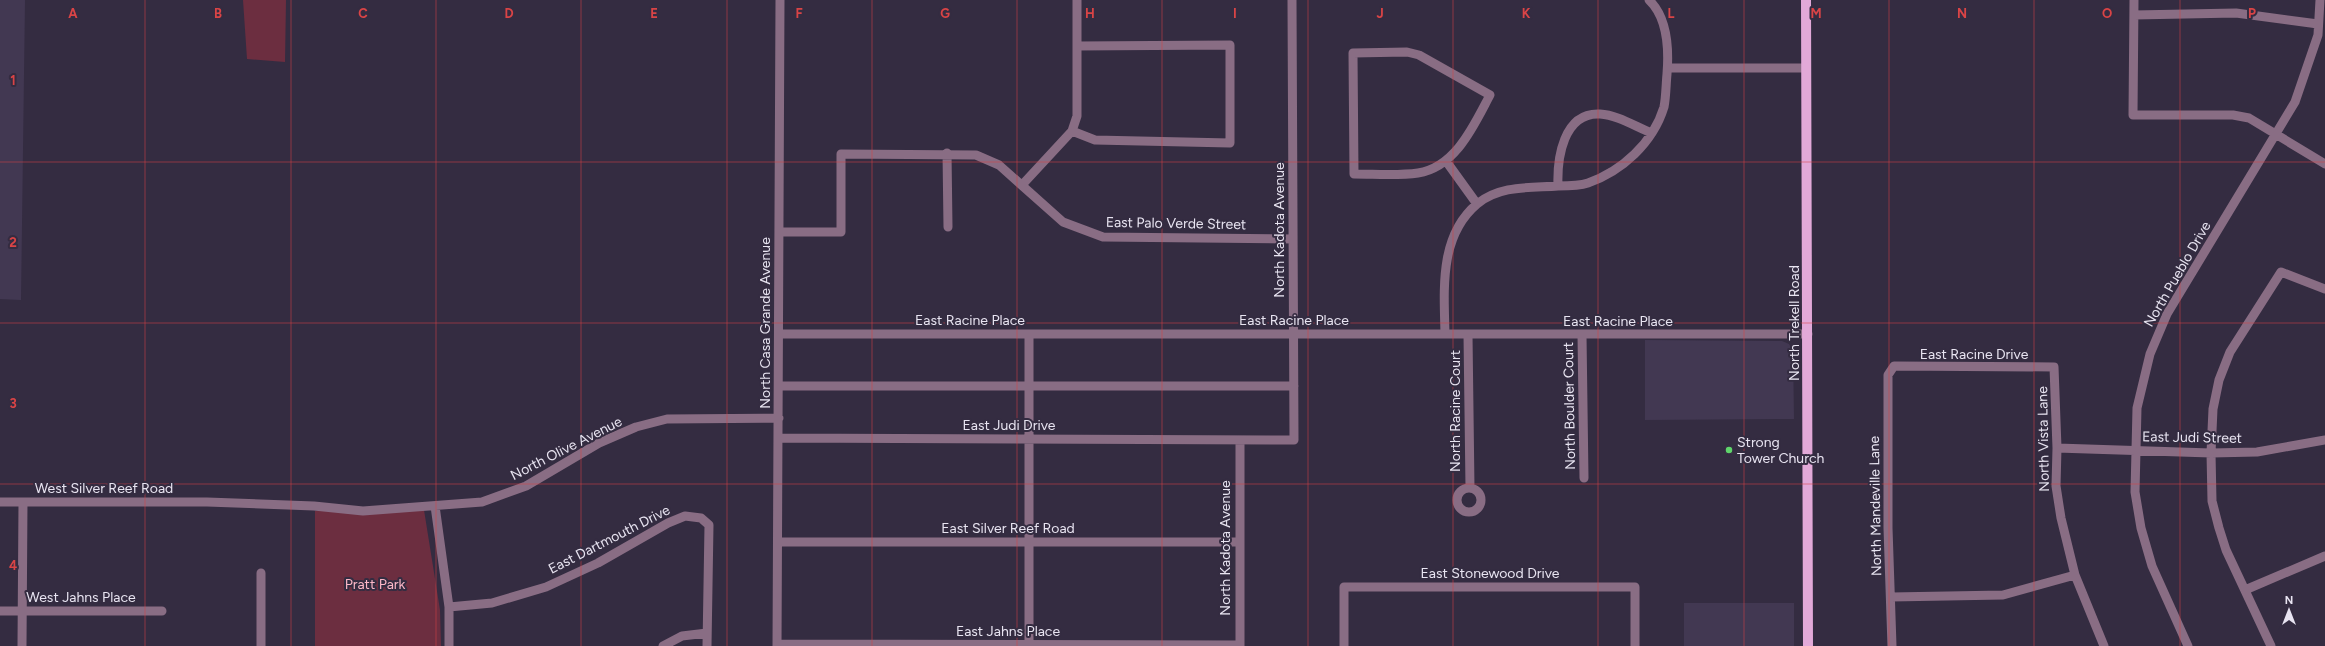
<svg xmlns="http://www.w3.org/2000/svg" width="2325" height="646" font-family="Figtree,sans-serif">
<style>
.built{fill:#423852}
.green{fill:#6c2e40}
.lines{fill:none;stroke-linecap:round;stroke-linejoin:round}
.minor{stroke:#896d84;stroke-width:9}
.major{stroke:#e2a9d8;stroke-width:10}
.grid{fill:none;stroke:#d94446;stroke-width:1;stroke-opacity:0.55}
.poi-dot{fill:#5fd56b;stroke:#342c41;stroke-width:1.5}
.labels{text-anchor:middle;stroke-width:4;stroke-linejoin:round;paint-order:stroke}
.street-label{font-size:14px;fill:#e8e4f1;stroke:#342c41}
.poi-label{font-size:14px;fill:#e8e4f1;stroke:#342c41;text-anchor:start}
.park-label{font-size:14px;fill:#fcb7c7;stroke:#342c41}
.grid-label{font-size:13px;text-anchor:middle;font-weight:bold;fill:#d94446;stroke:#342c41;stroke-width:4;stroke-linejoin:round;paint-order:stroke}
</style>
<rect width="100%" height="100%" fill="#342c41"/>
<path class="built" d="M 0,0 L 25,0 L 21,300 L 0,299 Z
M 1645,340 L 1782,341 L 1789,344 L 1793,351 L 1794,419 L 1645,420 Z
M 1684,603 L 1794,603 L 1794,646 L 1684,646 Z"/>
<path class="green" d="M 243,0 L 286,0 L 285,62 L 247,59 Z
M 424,510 L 440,610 L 441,646 L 315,646 L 315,511 Z"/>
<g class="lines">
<path class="minor" d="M 2134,0 L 2133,115 L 2233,115 L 2249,118 L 2325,164
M 2134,15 L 2236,13 L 2318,24
M 1407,52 L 1419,55 L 1490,95 C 1474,125 1456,167 1418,173 C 1398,176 1375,174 1354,174 L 1353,53 Z
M 1668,68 L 1806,68
M 1072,131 L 1095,140 L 1230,143 L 1230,45 L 1077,46
M 947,153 L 948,227
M 1446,161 L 1477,204
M 1022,185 L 1072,131 L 1077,116 L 1077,0
M 1558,186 C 1557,159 1563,112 1600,114 C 1618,115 1636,127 1652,133
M 779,232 L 841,232 L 841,154 L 976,155 L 999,165 L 1063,222 L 1103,237 L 1293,239
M 779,334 L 1808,334
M 1445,334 C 1444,289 1439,236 1477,204 C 1500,185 1530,188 1558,186 C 1567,186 1579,186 1588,183 C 1622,171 1653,143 1664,107 C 1666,97 1666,84 1667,74 C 1669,49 1668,18 1649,0
M 1029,335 L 1029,646
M 1468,335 L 1470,488
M 1582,335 L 1584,478
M 779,386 L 1294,386
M 779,438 L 1294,440 L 1292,0
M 1240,441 L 1240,646
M 2057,448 L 2211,453 L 2257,452 L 2325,440
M1457 500a12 12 0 1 1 24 0a12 12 0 1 1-24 0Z
M 0,502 L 207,502 L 314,506 L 363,511 L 482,502 L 526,486 L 599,443 L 636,427 L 667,419 L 779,418
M 435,506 L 449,607 L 449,646
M 779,542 L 1238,542
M 261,573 L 261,646
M 2245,590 L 2325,556
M 1891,597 L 2003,595 L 2075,575
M 449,607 L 492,603 L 546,587 L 598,563 L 668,523 L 685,516 L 701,518 L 709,525 L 707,646
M 0,611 L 162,611
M 777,644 L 1240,645
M 22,646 L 23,502
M 663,646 L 682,636 L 707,633
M 777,646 L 780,0
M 1344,646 L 1344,587 L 1635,587 L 1635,646
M 1892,646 L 1888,528 L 1888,375 L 1894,366 L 2054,367 L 2057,448 L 2056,486 L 2061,518 L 2075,575 L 2104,646
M 2188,646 L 2152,566 L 2141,528 L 2135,492 L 2137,408 L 2150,354 L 2167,314 L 2295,102 L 2318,35 L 2320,0
M 2271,646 L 2226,550 L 2219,528 L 2212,501 L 2211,453 L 2213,409 L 2219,380 L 2230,352 L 2281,272 L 2325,289"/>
<path class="major" d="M 1806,0 L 1808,646"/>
</g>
<path class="grid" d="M 145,0 L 145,646M 291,0 L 291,646M 436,0 L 436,646M 581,0 L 581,646M 727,0 L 727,646M 872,0 L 872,646M 1017,0 L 1017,646M 1162,0 L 1162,646M 1308,0 L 1308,646M 1453,0 L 1453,646M 1598,0 L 1598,646M 1744,0 L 1744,646M 1889,0 L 1889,646M 2034,0 L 2034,646M 2180,0 L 2180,646M 0,162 L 2325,162M 0,323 L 2325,323M 0,484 L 2325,484"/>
<circle class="poi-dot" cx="1729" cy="450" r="4"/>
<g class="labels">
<g class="street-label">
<text transform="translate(1176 223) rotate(1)" y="5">East Palo Verde Street</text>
<text transform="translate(1279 230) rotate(-90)" y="5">North Kadota Avenue</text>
<text transform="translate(2177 274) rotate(-60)" y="5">North Pueblo Drive</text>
<text x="970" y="325">East Racine Place</text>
<text x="1294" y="325">East Racine Place</text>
<text x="1618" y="326">East Racine Place</text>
<text transform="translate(765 323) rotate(-90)" y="5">North Casa Grande Avenue</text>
<text transform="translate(1794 323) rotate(-90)" y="5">North Trekell Road</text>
<text x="1974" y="359">East Racine Drive</text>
<text transform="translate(1569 406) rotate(-91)" y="5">North Boulder Court</text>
<text transform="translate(1455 411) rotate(-90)" y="5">North Racine Court</text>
<text x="1009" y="430">East Judi Drive</text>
<text transform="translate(2192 437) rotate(1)" y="5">East Judi Street</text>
<text transform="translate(2043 439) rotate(-91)" y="5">North Vista Lane</text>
<text transform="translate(566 448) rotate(-27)" y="5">North Olive Avenue</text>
<text x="104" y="493">West Silver Reef Road</text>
<text transform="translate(1875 506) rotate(-91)" y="5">North Mandeville Lane</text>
<text x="1008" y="533">East Silver Reef Road</text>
<text transform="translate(609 539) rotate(-27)" y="5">East Dartmouth Drive</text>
<text transform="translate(1225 548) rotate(-90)" y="5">North Kadota Avenue</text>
<text x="1490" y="578">East Stonewood Drive</text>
<text x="81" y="602">West Jahns Place</text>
<text x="1008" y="636">East Jahns Place</text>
</g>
<g class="poi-label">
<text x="1737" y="447">Strong<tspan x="1737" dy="16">Tower Church</tspan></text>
</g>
<g class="park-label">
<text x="375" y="589">Pratt Park</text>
</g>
</g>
<g class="grid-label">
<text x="73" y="18">A</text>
<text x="218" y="18">B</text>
<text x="363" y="18">C</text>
<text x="509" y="18">D</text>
<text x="654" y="18">E</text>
<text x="799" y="18">F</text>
<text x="945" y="18">G</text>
<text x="1090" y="18">H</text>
<text x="1235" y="18">I</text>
<text x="1380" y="18">J</text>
<text x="1526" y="18">K</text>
<text x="1671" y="18">L</text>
<text x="1816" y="18">M</text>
<text x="1962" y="18">N</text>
<text x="2107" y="18">O</text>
<text x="2252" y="18">P</text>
<text x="13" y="85">1</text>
<text x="13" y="247">2</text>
<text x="13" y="408">3</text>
<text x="13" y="570">4</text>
</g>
<g transform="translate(2289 610)" stroke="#342c41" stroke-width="3" paint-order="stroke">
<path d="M0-3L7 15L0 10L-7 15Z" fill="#e8e4f1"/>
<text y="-6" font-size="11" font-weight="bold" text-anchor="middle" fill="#e8e4f1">N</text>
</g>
</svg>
